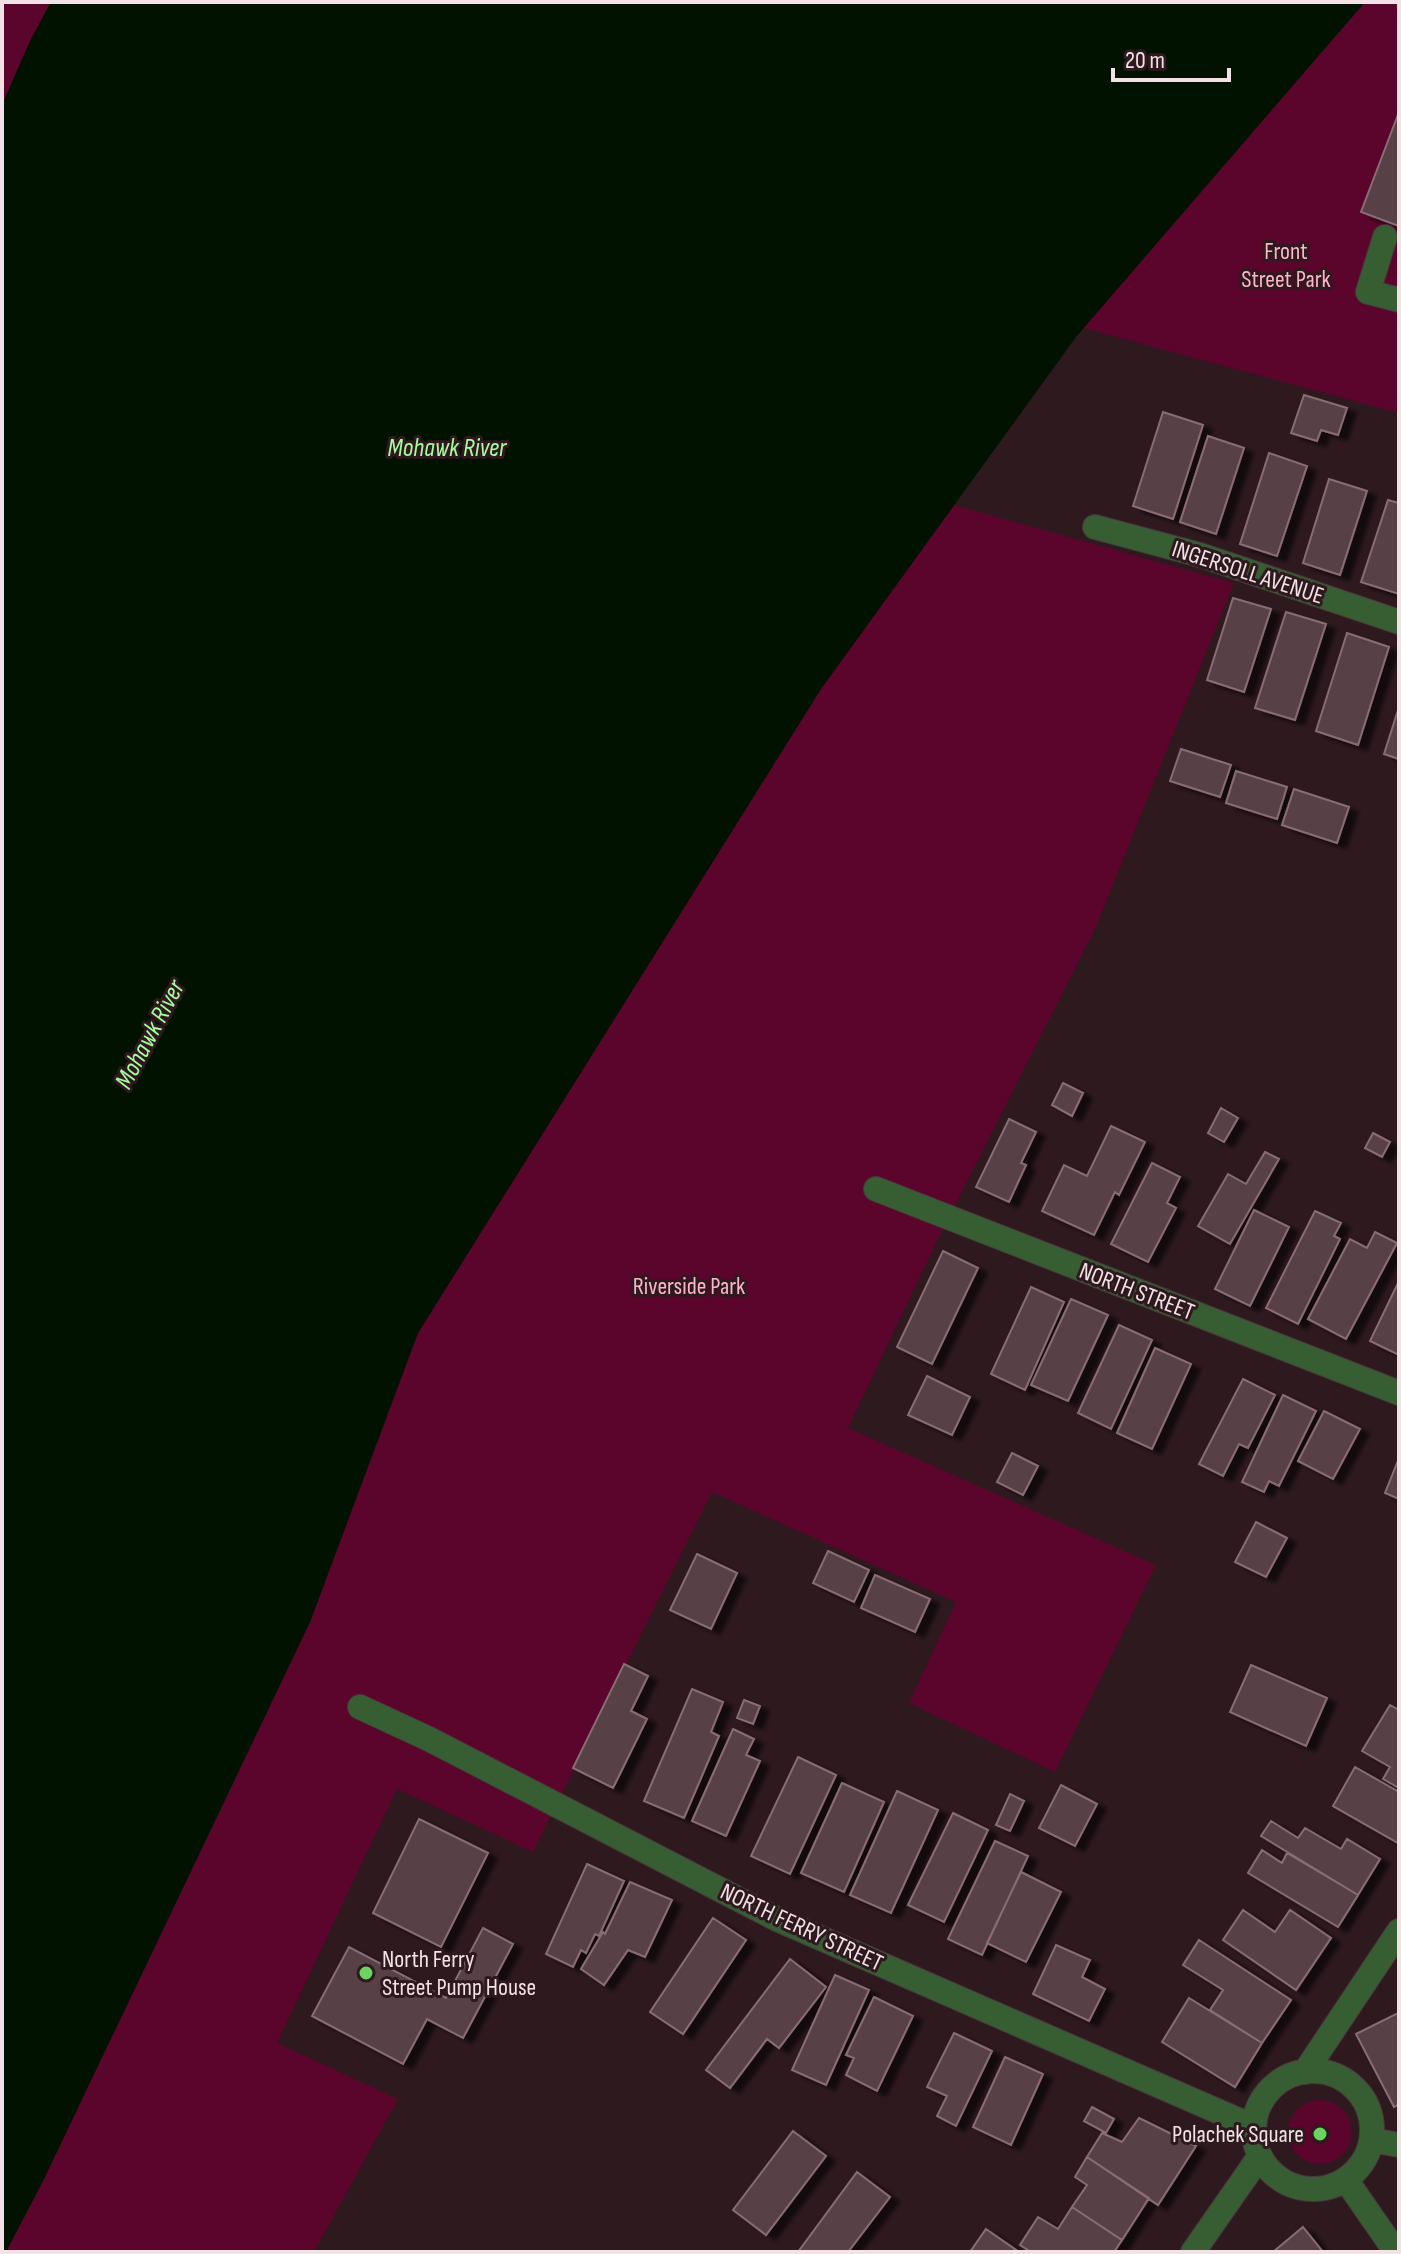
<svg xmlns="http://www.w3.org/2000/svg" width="1401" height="2254" font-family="'Sofia Sans Condensed',sans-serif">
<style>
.green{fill:#5b042c}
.water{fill:#021201}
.building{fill:#583f46;stroke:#886d74;stroke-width:2;filter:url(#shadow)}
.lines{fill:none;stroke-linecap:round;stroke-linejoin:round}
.minor-casing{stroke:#49353b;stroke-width:26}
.minor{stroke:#375e33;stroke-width:24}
.poi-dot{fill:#6cd362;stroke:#2e191f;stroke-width:3}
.labels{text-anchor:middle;stroke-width:6;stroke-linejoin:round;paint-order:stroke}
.park-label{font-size:24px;fill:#ffb4c9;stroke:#2e191f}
.street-label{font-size:24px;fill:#f2e2e6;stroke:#2e191f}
.poi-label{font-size:24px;fill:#f2e2e6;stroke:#2e191f;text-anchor:start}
.water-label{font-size:26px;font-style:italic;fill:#a7fc9d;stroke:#2e191f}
</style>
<defs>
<filter id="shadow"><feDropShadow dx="9" dy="5" stdDeviation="2" flood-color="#0009"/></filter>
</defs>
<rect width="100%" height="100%" fill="#2e191f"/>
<path class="green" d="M 2,2 L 51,2 L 30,41 L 2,105 Z
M 1365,2 L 1399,2 L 1399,413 L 1083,328 Z
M 954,505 L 1234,583 L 1096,927 L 937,1241 L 848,1428 L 1156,1565 L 1055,1772 L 909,1703 L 956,1602 L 712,1492 L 533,1852 L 397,1789 L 277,2043 L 398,2099 L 314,2252 L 6,2252 L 43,2181 L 310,1622 L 418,1333 L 821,689 Z
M1288 2132a32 32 0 1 1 64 0a32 32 0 1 1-64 0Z"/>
<path class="water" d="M 51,2 L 1365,2 L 1076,337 L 821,689 L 418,1333 L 310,1622 L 43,2181 L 6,2252 L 2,2252 L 2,105 L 30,41 Z"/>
<path class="building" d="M 1399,112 L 1399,226 L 1361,212 Z
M 1304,395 L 1347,408 L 1338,435 L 1321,430 L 1317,441 L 1291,433 Z
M 1163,412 L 1203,425 L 1173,519 L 1133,506 Z
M 1208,436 L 1244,448 L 1216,534 L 1180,522 Z
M 1269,453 L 1307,466 L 1277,556 L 1240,544 Z
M 1329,479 L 1367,491 L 1340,575 L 1303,563 Z
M 1388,500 L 1399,503 L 1399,594 L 1361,582 Z
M 1233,598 L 1271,609 L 1244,692 L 1207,680 Z
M 1286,612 L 1326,624 L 1295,720 L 1255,708 Z
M 1347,633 L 1389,647 L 1358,745 L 1316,731 Z
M 1399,707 L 1399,759 L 1384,754 Z
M 1181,749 L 1231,765 L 1220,797 L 1170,781 Z
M 1236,771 L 1287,787 L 1277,819 L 1226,803 Z
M 1294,789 L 1349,807 L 1337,843 L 1282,825 Z
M 1063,1083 L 1083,1093 L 1072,1116 L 1052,1105 Z
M 1221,1108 L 1238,1118 L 1224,1142 L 1208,1133 Z
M 1009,1119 L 1036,1132 L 1021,1163 L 1026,1165 L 1009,1202 L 976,1187 Z
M 1111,1126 L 1145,1142 L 1119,1195 L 1115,1192 L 1094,1235 L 1042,1211 L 1064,1165 L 1087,1176 Z
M 1373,1133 L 1390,1142 L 1382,1157 L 1365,1148 Z
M 1265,1152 L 1279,1159 L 1230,1244 L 1198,1226 L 1228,1174 L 1246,1184 Z
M 1152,1163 L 1180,1177 L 1167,1203 L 1176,1208 L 1148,1262 L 1111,1244 Z
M 1254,1210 L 1289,1227 L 1250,1306 L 1215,1289 Z
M 1315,1211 L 1341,1223 L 1334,1236 L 1340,1239 L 1298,1324 L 1266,1308 Z
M 1375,1232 L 1397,1243 L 1346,1339 L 1308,1319 L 1350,1239 L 1367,1248 Z
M 943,1251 L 978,1268 L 932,1364 L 897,1347 Z
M 1399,1281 L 1399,1355 L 1370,1341 Z
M 1031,1287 L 1064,1302 L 1025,1390 L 991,1374 Z
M 1071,1299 L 1108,1315 L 1068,1401 L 1031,1385 Z
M 1119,1325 L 1152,1340 L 1111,1429 L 1078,1413 Z
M 1155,1348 L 1191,1364 L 1152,1449 L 1117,1433 Z
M 927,1376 L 970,1397 L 952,1435 L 908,1415 Z
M 1243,1379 L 1275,1395 L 1248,1448 L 1239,1444 L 1223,1476 L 1199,1464 Z
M 1283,1395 L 1316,1411 L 1279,1486 L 1269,1481 L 1264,1492 L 1242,1482 Z
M 1324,1411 L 1360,1429 L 1333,1479 L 1298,1461 Z
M 1012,1453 L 1038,1466 L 1023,1495 L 997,1482 Z
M 1399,1458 L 1399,1499 L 1385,1493 Z
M 1256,1522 L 1287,1538 L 1266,1577 L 1235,1562 Z
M 828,1551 L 869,1570 L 854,1602 L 813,1583 Z
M 697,1554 L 737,1573 L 711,1629 L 670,1610 Z
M 875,1575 L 930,1599 L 915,1632 L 861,1608 Z
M 624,1664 L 648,1676 L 631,1711 L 647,1719 L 613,1788 L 573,1768 Z
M 1251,1665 L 1327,1698 L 1306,1746 L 1230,1712 Z
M 692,1689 L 723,1702 L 711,1732 L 719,1736 L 684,1818 L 644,1801 Z
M 744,1700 L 760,1706 L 753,1724 L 737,1718 Z
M 1390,1705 L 1399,1710 L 1399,1788 L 1383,1779 L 1390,1767 L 1362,1751 Z
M 733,1729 L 754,1739 L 746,1755 L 760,1761 L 726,1836 L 692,1821 Z
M 798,1757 L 836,1775 L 790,1874 L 751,1856 Z
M 1355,1767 L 1399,1792 L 1398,1843 L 1333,1806 Z
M 842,1783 L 884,1802 L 844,1892 L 801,1873 Z
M 1061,1785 L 1097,1804 L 1075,1846 L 1039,1828 Z
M 897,1791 L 938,1810 L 891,1913 L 850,1895 Z
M 1010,1794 L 1024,1801 L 1010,1831 L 996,1825 Z
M 953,1813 L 988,1830 L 944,1922 L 908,1905 Z
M 419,1819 L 488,1853 L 441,1947 L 373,1913 Z
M 1271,1821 L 1298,1838 L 1305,1828 L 1341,1849 L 1347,1839 L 1380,1859 L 1358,1895 L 1261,1836 Z
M 995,1841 L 1028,1856 L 982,1955 L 948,1939 Z
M 1262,1850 L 1282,1863 L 1287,1853 L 1358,1895 L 1338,1927 L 1248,1873 Z
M 587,1864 L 624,1881 L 599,1936 L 595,1934 L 586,1953 L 581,1950 L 573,1967 L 546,1954 Z
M 1021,1872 L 1061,1892 L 1026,1962 L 987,1943 Z
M 630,1882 L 672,1900 L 645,1957 L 628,1950 L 604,1985 L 581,1969 L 603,1932 L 605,1934 Z
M 1243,1910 L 1275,1932 L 1290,1910 L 1331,1938 L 1296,1990 L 1223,1940 Z
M 713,1918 L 746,1940 L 683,2034 L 650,2012 Z
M 483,1928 L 513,1944 L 463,2038 L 427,2019 L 403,2064 L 312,2016 L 349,1947 L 446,1998 Z
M 1199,1940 L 1291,2000 L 1262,2043 L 1210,2010 L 1223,1990 L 1183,1965 Z
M 1056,1945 L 1090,1960 L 1082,1977 L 1105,1989 L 1089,2021 L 1033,1994 Z
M 790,1959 L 826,1987 L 779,2048 L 767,2039 L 730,2088 L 706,2070 Z
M 835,1975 L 869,1990 L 826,2085 L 792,2070 Z
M 874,1997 L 913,2016 L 877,2091 L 846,2075 L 854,2058 L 846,2055 Z
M 1189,1998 L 1262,2043 L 1235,2087 L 1162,2042 Z
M 1398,2013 L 1399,2104 L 1394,2107 L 1356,2034 Z
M 954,2033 L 992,2051 L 956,2126 L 937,2116 L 947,2096 L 927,2087 Z
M 1005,2057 L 1043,2074 L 1011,2145 L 973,2127 Z
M 1092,2107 L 1114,2119 L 1106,2133 L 1084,2121 Z
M 1139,2118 L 1196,2146 L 1158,2205 L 1087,2157 L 1102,2133 L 1122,2142 Z
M 793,2131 L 826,2156 L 766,2235 L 733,2210 Z
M 1087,2157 L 1149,2198 L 1122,2240 L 1072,2207 L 1087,2185 L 1075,2177 Z
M 857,2172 L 890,2197 L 848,2252 L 798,2252 Z
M 1072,2207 L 1122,2240 L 1114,2252 L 1031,2252 L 1020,2245 L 1038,2217 L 1058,2229 Z
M 1303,2227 L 1323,2252 L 1273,2252 Z
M 986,2229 L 1019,2252 L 970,2252 Z"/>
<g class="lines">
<defs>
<path id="minor" d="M 1385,237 L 1368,292 L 1399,300
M 1095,527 L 1200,555 L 1399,622
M 876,1189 L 1399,1393
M 360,1707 L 429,1739 L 777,1919 L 1254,2127
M1254 2130a59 59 0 1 1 118 0a59 59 0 1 1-118 0Z
M 1305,2072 L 1399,1931
M 1372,2140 L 1399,2145
M 1346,2180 L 1396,2252
M 1193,2252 L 1260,2156"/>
</defs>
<use href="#minor" class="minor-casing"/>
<use href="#minor" class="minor"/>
</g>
<g class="poi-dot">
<circle cx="366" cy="1973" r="8"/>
<circle cx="1320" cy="2134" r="8"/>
</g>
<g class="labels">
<g class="park-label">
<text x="1286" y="259">Front<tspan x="1286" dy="28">Street Park</tspan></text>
<text x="689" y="1294">Riverside Park</text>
</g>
<g class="street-label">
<text transform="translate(1248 572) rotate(18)" y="8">INGERSOLL AVENUE</text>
<text transform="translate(1137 1291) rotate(21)" y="8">NORTH STREET</text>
<text transform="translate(802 1927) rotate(25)" y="8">NORTH FERRY STREET</text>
</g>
<g class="poi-label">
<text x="382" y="1967">North Ferry<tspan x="382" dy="28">Street Pump House</tspan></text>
<text x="1304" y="2142" text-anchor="end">Polachek Square</text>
</g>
<g class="water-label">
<text x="447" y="456">Mohawk River</text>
<text transform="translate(149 1034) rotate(-62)" y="9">Mohawk River</text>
</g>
</g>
<rect width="1401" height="2254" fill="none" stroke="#f2e2e6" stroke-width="8"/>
<path d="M1113 68v12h116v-12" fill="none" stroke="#f2e2e6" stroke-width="4"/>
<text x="1125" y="68" font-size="24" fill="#f2e2e6" stroke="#2e191f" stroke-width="6" paint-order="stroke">20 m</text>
</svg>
